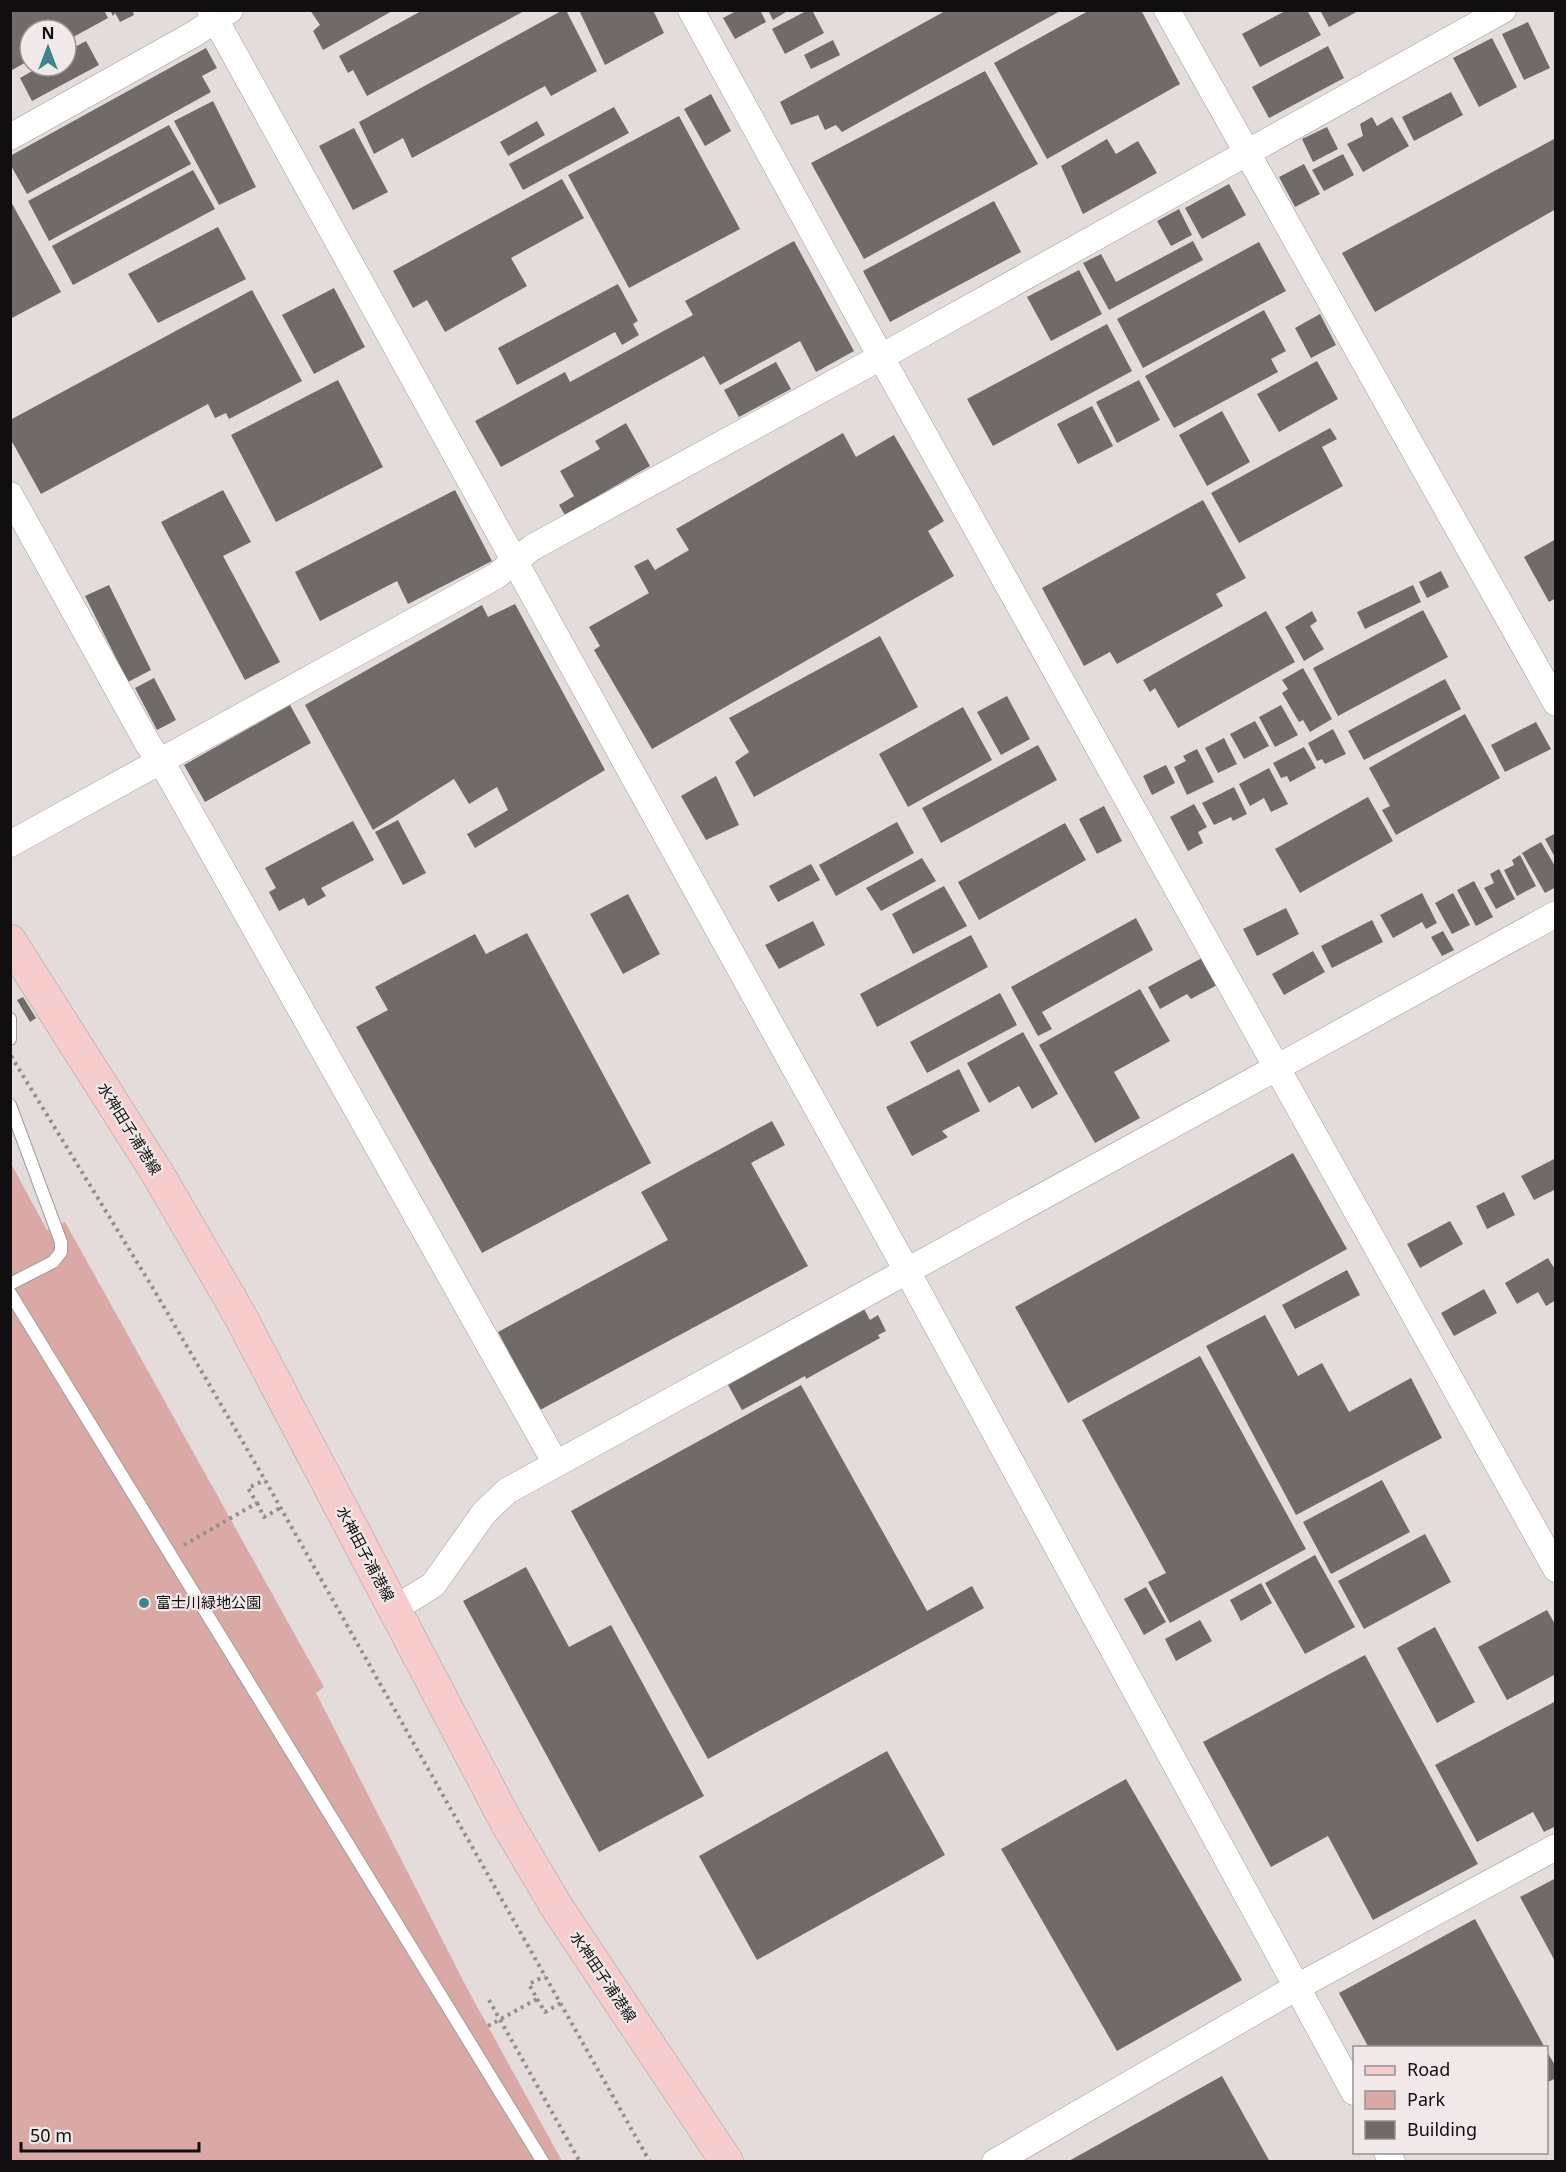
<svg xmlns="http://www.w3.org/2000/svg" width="1566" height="2172" font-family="'Noto Sans','Noto Sans JP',sans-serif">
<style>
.green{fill:#dba9a5}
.building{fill:#706a69}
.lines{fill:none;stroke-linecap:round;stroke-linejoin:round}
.lane-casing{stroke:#a19b9a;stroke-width:14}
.street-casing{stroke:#a19b9a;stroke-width:27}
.secondary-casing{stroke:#a19b9a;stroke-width:34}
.path{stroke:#938e8e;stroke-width:4;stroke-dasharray:3 4.5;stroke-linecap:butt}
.lane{stroke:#fff;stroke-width:12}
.street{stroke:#fff;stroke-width:26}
.secondary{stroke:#f6cdcc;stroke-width:33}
.poi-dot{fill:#3d858c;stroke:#f1e9e9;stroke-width:2}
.labels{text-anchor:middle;stroke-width:4.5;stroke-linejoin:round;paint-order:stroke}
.street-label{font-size:15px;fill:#100e0e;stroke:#f1e9e9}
.poi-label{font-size:15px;fill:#100e0e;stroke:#f1e9e9;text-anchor:start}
</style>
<rect width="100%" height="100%" fill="#e3dcdb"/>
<path class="green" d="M 10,1162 L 47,1230 L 65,1222 L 324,1687 L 316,1693 L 468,1990 L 562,2161 L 11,2161 Z"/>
<path class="building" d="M 10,10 L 104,10 L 108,18 L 66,41 L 66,30 L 30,30 L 30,60 L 12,70 Z
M 110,10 L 132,10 L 134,15 L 120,22 L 115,13 L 113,16 Z
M 310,10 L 394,10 L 323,50 L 313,31 L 320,25 Z
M 423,10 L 526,10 L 367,96 L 353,70 L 348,73 L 339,56 Z
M 563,10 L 566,10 L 597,71 L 551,96 L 545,86 L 412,158 L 403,138 L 374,154 L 359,122 Z
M 579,10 L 653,10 L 664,33 L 605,65 Z
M 738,10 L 760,10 L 766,22 L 735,39 L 723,18 Z
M 768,10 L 789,10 L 773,20 Z
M 808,10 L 812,10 L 824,33 L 785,54 L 772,29 Z
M 947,10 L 1062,10 L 842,132 L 836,125 L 825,130 L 818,115 L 791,125 L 780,102 Z
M 1090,10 L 1141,10 L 1180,84 L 1047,159 L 994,63 Z
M 1287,10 L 1307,10 L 1321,35 L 1260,67 L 1242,34 Z
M 1320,10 L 1360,10 L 1329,27 Z
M 1528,22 L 1550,68 L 1524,80 L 1502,34 Z
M 1492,38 L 1517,87 L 1479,107 L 1453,58 Z
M 833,40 L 840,55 L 811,69 L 804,55 Z
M 86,41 L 99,65 L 32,101 L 20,78 L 41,66 L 66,66 L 66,52 Z
M 1328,46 L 1344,78 L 1269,118 L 1252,87 Z
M 206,48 L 217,68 L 202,76 L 211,92 L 27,194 L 10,164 L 10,156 Z
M 985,71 L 1038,164 L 864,259 L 811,163 Z
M 1451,92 L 1463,115 L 1414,141 L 1402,117 Z
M 711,94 L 731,131 L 705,146 L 684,109 Z
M 213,101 L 256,187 L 219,205 L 174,121 Z
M 614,107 L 629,133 L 523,190 L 509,164 Z
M 679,116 L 740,229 L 629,288 L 568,175 Z
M 1372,117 L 1377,126 L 1392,117 L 1409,146 L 1363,172 L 1347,144 L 1363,136 L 1360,124 Z
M 537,121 L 545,135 L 508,156 L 500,142 Z
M 169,125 L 191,164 L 49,241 L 28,201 Z
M 1327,127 L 1338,149 L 1313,162 L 1302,139 Z
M 354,128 L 388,192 L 353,210 L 319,146 Z
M 1556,138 L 1556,209 L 1375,312 L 1342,253 Z
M 1107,139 L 1116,154 L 1138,141 L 1157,173 L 1083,214 L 1061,166 Z
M 1343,154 L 1354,175 L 1324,191 L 1312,170 Z
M 1304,164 L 1320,194 L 1295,207 L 1279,177 Z
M 193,170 L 215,209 L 73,285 L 52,246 Z
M 562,179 L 584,218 L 511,258 L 527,286 L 445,332 L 427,300 L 413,308 L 393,271 Z
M 1229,184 L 1246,215 L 1202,239 L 1185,208 Z
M 10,200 L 61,292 L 10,319 Z
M 994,201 L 1021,252 L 890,322 L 863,271 Z
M 1179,209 L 1192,235 L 1171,246 L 1157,221 Z
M 218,227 L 246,279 L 158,323 L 128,274 Z
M 794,241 L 854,351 L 816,372 L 800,341 L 720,385 L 704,356 L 501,467 L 475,421 L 565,372 L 570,382 L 693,315 L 685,301 Z
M 1193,241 L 1203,260 L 1109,310 L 1083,263 L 1101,254 L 1116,282 Z
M 1259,242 L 1286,291 L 1143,368 L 1117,319 Z
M 1079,270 L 1102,314 L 1051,341 L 1027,297 Z
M 618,284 L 638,321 L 633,324 L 639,335 L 622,345 L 615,332 L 517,385 L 498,348 Z
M 334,288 L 365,347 L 314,374 L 282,315 Z
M 252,290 L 302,381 L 229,419 L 226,413 L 215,418 L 208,404 L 41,494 L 10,438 L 10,420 Z
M 1264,310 L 1286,351 L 1271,359 L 1278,372 L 1174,428 L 1145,376 Z
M 1320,314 L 1336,345 L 1311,358 L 1295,328 Z
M 1107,324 L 1132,371 L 993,446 L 967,399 Z
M 1317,361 L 1338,399 L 1279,432 L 1257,394 Z
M 776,362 L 791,389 L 739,417 L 724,390 Z
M 338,380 L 383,467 L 276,522 L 231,435 Z
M 1139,380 L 1160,420 L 1117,443 L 1096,402 Z
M 1092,406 L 1113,446 L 1078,464 L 1057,424 Z
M 1222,411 L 1250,462 L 1207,486 L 1179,435 Z
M 626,423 L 650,466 L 565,515 L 559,505 L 574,496 L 560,471 L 600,449 L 595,441 Z
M 1330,428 L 1337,439 L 1322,447 L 1343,486 L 1239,543 L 1211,493 Z
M 843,433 L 856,457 L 894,435 L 944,521 L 928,531 L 954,576 L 652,749 L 594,650 L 600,646 L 589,627 L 649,593 L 634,566 L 648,559 L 655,570 L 689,550 L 676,529 Z
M 223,490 L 251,542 L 223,556 L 280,662 L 245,680 L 161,522 Z
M 455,490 L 492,561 L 408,604 L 397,581 L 320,621 L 295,572 Z
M 1203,500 L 1246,578 L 1216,594 L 1223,606 L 1117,664 L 1110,652 L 1084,666 L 1042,588 Z
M 1556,539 L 1556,598 L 1549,602 L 1524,557 Z
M 1441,571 L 1449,587 L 1427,598 L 1419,582 Z
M 109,585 L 151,670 L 128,682 L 85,596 Z
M 1413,585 L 1421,602 L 1365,629 L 1357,612 Z
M 515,604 L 605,770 L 475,848 L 467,834 L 508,810 L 497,787 L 469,804 L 454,779 L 373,830 L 305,705 L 482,605 L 488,617 Z
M 1423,610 L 1448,657 L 1338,716 L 1313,668 Z
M 1266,611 L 1295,662 L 1178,728 L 1155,688 L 1150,692 L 1143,680 Z
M 1312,611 L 1317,621 L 1310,626 L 1324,649 L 1304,661 L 1285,627 Z
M 880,636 L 918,707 L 754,797 L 735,762 L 749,752 L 729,718 Z
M 1303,668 L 1332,719 L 1310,732 L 1303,720 L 1299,722 L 1282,693 L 1288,689 L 1282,680 Z
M 154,678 L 176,720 L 157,730 L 135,688 Z
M 1445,679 L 1461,709 L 1364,760 L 1348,731 Z
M 1007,696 L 1030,739 L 1001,755 L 977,712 Z
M 290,705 L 311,743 L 205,802 L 184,765 Z
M 1281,705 L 1298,735 L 1275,747 L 1259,717 Z
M 963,707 L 992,760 L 908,807 L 879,754 Z
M 1465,714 L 1500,778 L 1396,835 L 1382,810 L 1390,806 L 1369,768 Z
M 1255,721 L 1269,746 L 1244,759 L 1230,734 Z
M 1536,722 L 1551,749 L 1505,772 L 1491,745 Z
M 1333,729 L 1346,754 L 1325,764 L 1322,759 L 1317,761 L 1308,743 Z
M 1224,738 L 1237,764 L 1218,773 L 1205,748 Z
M 1038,745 L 1057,780 L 941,843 L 922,808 Z
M 1304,747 L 1316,768 L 1290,782 L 1287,776 L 1281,778 L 1273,763 Z
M 1197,749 L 1214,782 L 1187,795 L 1174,767 L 1186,761 L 1183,756 Z
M 1166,765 L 1175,783 L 1152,795 L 1143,776 Z
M 1269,768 L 1288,804 L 1271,812 L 1264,798 L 1250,806 L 1239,784 Z
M 716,776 L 739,825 L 706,840 L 681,796 Z
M 1234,787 L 1247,814 L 1233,821 L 1231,817 L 1214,825 L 1202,803 Z
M 1368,797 L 1393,841 L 1300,893 L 1275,849 Z
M 1194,804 L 1207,827 L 1198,832 L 1203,843 L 1188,851 L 1170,817 Z
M 1104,806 L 1122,841 L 1097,854 L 1079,819 Z
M 398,820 L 426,873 L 403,885 L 375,832 Z
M 353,821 L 374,860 L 321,888 L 326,896 L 308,906 L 304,898 L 279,911 L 269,892 L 276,888 L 265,868 Z
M 897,822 L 914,853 L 836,896 L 819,865 Z
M 1065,823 L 1086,860 L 979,920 L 958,882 Z
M 1556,833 L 1556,859 L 1545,839 Z
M 1541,842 L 1556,868 L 1556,887 L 1545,893 L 1522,853 Z
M 1520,855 L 1536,886 L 1517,896 L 1504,870 L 1514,865 L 1512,860 Z
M 922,858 L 936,881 L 881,911 L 866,888 Z
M 811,864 L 820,880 L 778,902 L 769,886 Z
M 1499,869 L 1515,899 L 1496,909 L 1484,888 L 1494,883 L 1490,874 Z
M 1474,881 L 1493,917 L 1476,926 L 1457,890 Z
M 944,886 L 967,926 L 913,954 L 892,914 Z
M 1422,893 L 1437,923 L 1426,929 L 1422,922 L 1393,938 L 1380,915 Z
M 1453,893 L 1470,925 L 1452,934 L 1435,903 Z
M 628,894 L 660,954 L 623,974 L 590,914 Z
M 1286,908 L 1299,934 L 1257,956 L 1243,929 Z
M 1136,918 L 1153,950 L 1042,1012 L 1052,1029 L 1038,1036 L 1011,987 Z
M 1372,920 L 1383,942 L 1332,968 L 1321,946 Z
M 813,921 L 825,945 L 779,969 L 765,945 Z
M 1443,931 L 1454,950 L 1442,956 L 1431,937 Z
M 527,933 L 651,1163 L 482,1253 L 356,1027 L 388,1010 L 375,987 L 475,934 L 486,954 Z
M 971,935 L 988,967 L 877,1027 L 860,994 Z
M 1313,951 L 1325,972 L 1284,995 L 1272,974 Z
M 1202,958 L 1217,985 L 1191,999 L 1187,994 L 1160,1009 L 1148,987 Z
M 1140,989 L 1170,1041 L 1114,1072 L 1140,1118 L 1095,1143 L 1039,1045 Z
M 1000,993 L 1017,1025 L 927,1073 L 910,1042 Z
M 23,997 L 36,1018 L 30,1022 L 17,1000 Z
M 1023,1032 L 1058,1094 L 1032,1109 L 1019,1086 L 989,1103 L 967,1063 Z
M 959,1069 L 980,1111 L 942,1131 L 948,1137 L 912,1156 L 886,1107 Z
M 772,1121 L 785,1145 L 751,1163 L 808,1266 L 540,1410 L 498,1332 L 668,1240 L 641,1192 Z
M 1293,1153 L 1347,1249 L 1068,1403 L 1015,1307 Z
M 1556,1158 L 1556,1189 L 1534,1200 L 1521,1176 Z
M 1504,1192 L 1515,1215 L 1487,1229 L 1476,1206 Z
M 1450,1221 L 1463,1244 L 1420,1268 L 1407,1244 Z
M 1548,1258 L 1556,1271 L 1556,1300 L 1546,1306 L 1538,1292 L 1517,1304 L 1505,1283 Z
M 1347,1270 L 1360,1295 L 1295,1329 L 1282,1305 Z
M 1484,1289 L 1497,1313 L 1454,1336 L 1441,1313 Z
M 864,1309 L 870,1320 L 878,1315 L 886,1331 L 878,1335 L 880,1338 L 806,1379 L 805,1376 L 742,1410 L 728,1385 Z
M 1265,1315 L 1298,1376 L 1322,1363 L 1349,1412 L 1411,1378 L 1442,1438 L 1296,1515 L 1206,1346 Z
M 1200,1356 L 1306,1549 L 1170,1623 L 1148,1582 L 1166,1573 L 1082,1420 Z
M 801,1385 L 927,1611 L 972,1586 L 984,1608 L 708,1759 L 571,1511 Z
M 1382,1480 L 1410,1532 L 1331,1574 L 1303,1522 Z
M 1425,1534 L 1451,1582 L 1364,1629 L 1338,1581 Z
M 1315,1555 L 1355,1627 L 1305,1654 L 1265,1583 Z
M 526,1567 L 569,1647 L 611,1625 L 704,1796 L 599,1852 L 463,1601 Z
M 1261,1583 L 1272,1603 L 1241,1621 L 1230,1600 Z
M 1146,1587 L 1166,1622 L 1144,1635 L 1124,1599 Z
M 1547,1610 L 1556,1626 L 1556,1674 L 1507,1700 L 1478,1647 Z
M 1200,1620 L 1212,1641 L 1176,1661 L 1165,1639 Z
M 1435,1627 L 1475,1702 L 1437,1723 L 1397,1648 Z
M 1365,1655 L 1478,1864 L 1373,1920 L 1328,1836 L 1271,1867 L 1203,1742 Z
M 1556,1701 L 1556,1826 L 1544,1832 L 1533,1812 L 1477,1842 L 1435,1765 Z
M 887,1751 L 945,1855 L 757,1960 L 699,1856 Z
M 1126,1779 L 1242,1980 L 1117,2051 L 1001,1849 Z
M 1556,1878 L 1556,1963 L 1520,1897 Z
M 1475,1919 L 1545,2048 L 1369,2048 L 1339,1993 Z
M 1546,2050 L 1556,2067 L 1556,2078 L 1546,2083 Z
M 1222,2076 L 1270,2162 L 1067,2162 Z"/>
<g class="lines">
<defs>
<path id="lane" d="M 10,1019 L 10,1039
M 10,1105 L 61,1242 L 61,1252 L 53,1262 L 10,1284
M 10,1293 L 543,2162"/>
<path id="street" d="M 210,10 L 907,1271 L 1354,2092
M 691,10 L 881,357 L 1556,1569
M 1167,10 L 1556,703
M 10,137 L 194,34 L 230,10
M 10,495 L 148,744 L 169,775 L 556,1464
M 10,844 L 496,576 L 533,547 L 881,357 L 1503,10
M 394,1609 L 433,1585 L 484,1513 L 507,1491 L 1556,914
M 1387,2152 L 1392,2162
M 995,2162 L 1297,1987 L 1556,1847"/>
<path id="secondary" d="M 10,941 L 159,1176 L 238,1312 L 508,1825 L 558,1909 L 727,2162"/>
</defs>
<use href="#lane" class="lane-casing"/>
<use href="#street" class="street-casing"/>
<use href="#secondary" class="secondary-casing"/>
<path class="path" d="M 11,1056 L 154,1290 L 265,1480 L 650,2162
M 257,1503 L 264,1517 L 280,1508
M 184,1545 L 257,1503 L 248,1488 L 265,1480
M 537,1999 L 545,2012 L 561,2003
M 489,2000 L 580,2162
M 488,2026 L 537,1999 L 529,1984 L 545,1976"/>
<use href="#lane" class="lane"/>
<use href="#street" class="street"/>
<use href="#secondary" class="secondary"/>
</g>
<circle class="poi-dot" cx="144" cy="1603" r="6"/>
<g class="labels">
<g class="street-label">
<text transform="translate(129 1129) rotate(58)" y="5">水神田子浦港線</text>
<text transform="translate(365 1554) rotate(62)" y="5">水神田子浦港線</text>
<text transform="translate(603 1977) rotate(56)" y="5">水神田子浦港線</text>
</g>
<g class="poi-label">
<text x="156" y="1608">富士川緑地公園</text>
</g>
</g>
<rect width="1566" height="2172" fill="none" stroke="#100e0e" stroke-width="24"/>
<rect x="1353" y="2046" width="195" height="108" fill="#f1e9e9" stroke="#979191" stroke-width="1.5"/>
<rect x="1365" y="2066" width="30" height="9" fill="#f6cdcc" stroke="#979191" stroke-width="1.5"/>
<text x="1407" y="2076" font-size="18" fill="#100e0e">Road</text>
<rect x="1365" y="2091" width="30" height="18" fill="#dba9a5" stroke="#979191" stroke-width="1.5"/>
<text x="1407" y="2106" font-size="18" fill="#100e0e">Park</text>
<rect x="1365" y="2121" width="30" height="18" fill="#706a69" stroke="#979191" stroke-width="1.5"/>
<text x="1407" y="2136" font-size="18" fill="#100e0e">Building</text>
<g transform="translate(48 48)"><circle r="28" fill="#f1e9e9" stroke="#979191" stroke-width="1.5"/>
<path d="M0-4.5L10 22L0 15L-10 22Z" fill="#3d858c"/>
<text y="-9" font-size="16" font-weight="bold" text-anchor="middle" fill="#100e0e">N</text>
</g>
<path d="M21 2142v9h178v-9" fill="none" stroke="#100e0e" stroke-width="3"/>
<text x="30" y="2142" font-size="18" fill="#100e0e" stroke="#f1e9e9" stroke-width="4.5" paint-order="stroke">50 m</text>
</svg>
